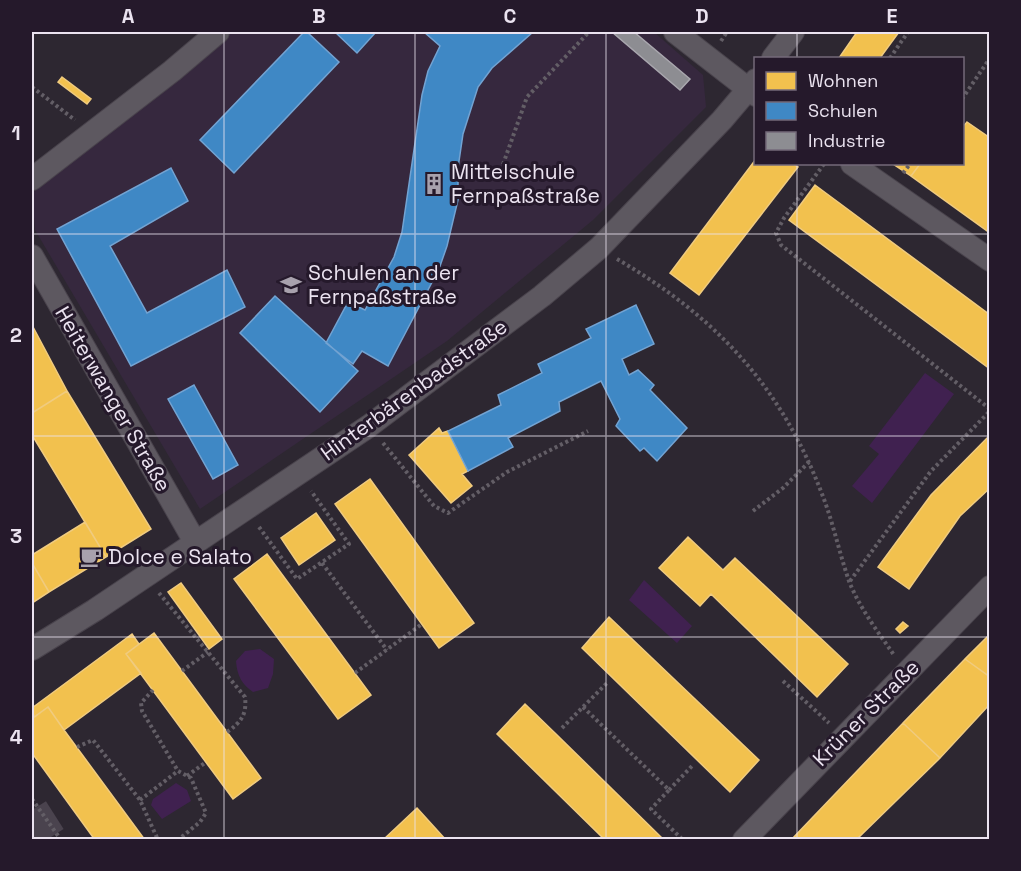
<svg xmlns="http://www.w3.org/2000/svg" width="1021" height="871" font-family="'Space Grotesk',sans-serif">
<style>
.built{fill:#36283e}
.green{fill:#402150}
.homes{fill:#f2c14e;stroke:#f0cb7f;stroke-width:1.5}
.schools{fill:#3f88c5;stroke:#73a3d2;stroke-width:1.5}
.industry{fill:#8d8d92;stroke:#a9a7ae;stroke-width:1.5}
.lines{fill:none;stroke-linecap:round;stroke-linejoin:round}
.highway-tunnel{stroke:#4a434e;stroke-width:33;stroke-dasharray:33 16;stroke-linecap:butt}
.minor-casing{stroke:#49434c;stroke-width:24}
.path{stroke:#635e66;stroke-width:4;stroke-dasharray:3 3;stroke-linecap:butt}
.minor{stroke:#5d5860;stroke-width:22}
.grid{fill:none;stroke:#ebe3f0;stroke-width:1.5;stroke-opacity:0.55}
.labels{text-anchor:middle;stroke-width:6;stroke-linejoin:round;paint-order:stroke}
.poi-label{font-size:21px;fill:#ebe3f0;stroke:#25192b;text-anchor:start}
.street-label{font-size:21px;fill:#ebe3f0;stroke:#25192b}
.neatline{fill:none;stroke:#ebe3f0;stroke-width:2}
.grid-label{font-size:20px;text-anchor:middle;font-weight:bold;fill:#ebe3f0}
</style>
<rect width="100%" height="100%" fill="#2d2731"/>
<path class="built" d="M 231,32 L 654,32 L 703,75 L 706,107 L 593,220 L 447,341 L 200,509 L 35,230 L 32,193 Z"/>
<path class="green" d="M 925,373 L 954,394 L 872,503 L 852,486 L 879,454 L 869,446 Z
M 644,580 L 692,626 L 677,643 L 629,600 Z
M 260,649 L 274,659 L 273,674 L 268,688 L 253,692 C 242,684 237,676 236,661 L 245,651 Z
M 176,783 L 187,790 L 191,801 L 162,819 L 151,805 L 153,799 Z"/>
<path class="homes" d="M 857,32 L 899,32 L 880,58 L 839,58 Z
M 62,77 L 91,99 L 87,104 L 58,82 Z
M 967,122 L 990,138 L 990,233 L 911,176 L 920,164 L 962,164 L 962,128 Z
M 756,159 L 756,164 L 793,164 L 798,167 L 699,295 L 670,273 Z
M 893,164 L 920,164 L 911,176 Z
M 815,185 L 990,315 L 990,369 L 789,220 Z
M 32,325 L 67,391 L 32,413 Z
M 67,391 L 151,529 L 106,557 L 32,435 L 32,413 Z
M 439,428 L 442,433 L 448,431 L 468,471 L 462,474 L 472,486 L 451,503 L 409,455 Z
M 990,435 L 990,488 L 960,516 L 909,589 L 878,567 L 931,495 Z
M 370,479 L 474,623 L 439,648 L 335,504 Z
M 316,513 L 335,540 L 299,565 L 281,538 Z
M 85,522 L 106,557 L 49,592 L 32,563 L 32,555 Z
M 688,537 L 723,570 L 735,558 L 848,664 L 817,697 L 711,594 L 700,606 L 659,568 Z
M 267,554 L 371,695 L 338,719 L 234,579 Z
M 32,563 L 49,592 L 32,603 Z
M 181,583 L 222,639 L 209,649 L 168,592 Z
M 609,617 L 759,760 L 730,792 L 582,648 Z
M 903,622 L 908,626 L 900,633 L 896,629 Z
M 154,633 L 261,778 L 233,799 L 126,654 Z
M 132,634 L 139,644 L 126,654 L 141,673 L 64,730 L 48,707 L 34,717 L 32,708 Z
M 990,634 L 990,677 L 965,659 Z
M 965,659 L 990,677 L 990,704 L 940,758 L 903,723 Z
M 525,704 L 556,734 L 664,840 L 605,840 L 497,734 Z
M 48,707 L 64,730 L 145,840 L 95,840 L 32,753 L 32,719 Z
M 903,723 L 940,758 L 856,840 L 791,840 Z
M 417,808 L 446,840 L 384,840 L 384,839 Z"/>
<path class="schools" d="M 304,32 L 307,32 L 339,62 L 234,173 L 200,140 Z
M 335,32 L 376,32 L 357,53 Z
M 424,32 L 533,32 L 492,68 L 478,87 L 463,134 L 458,168 L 458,200 L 447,246 L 439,269 L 388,366 L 362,351 L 353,364 L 326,343 L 348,302 L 365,310 L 394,257 L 402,232 L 422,95 L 428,71 L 440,46 Z
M 171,168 L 188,201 L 110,246 L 147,313 L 227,270 L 245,307 L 131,366 L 57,229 Z
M 275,296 L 358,371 L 320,412 L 240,333 Z
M 636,305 L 654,344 L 622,359 L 629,375 L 638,370 L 654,385 L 650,390 L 687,428 L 657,461 L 644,448 L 640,451 L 616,426 L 620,419 L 601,381 L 559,402 L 560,411 L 508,438 L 513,447 L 468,471 L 448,431 L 501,405 L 498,395 L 542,373 L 538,364 L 591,338 L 586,329 Z
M 194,385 L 238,465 L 213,479 L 168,399 Z"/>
<path class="industry" d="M 612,32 L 634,32 L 690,79 L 680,90 Z"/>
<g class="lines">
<path class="highway-tunnel" d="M 32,810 L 51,840"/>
<defs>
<path id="minor" d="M 675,32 L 756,95
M 773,58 L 793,32
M 852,164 L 990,260
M 32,179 L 172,71 L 218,32
M 32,256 L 195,542
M 32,649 L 95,610 L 369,426 L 542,296 L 599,248 L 722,120 L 756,80
M 744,840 L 990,587"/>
</defs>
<use href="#minor" class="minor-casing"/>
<path class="path" d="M 721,41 L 727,32
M 890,58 L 908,32
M 32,87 L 75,120
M 962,99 L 990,58
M 824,164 L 784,218 L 776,233 L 781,245 L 990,409
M 501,170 L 527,97 L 589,32
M 903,173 L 910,164
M 617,259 C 716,317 781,386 822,494 C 833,522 839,552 849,581 C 859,607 878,632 894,655
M 383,443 L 434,506 L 448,513 L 507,472 L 588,431
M 753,511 L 783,488 L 809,462
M 259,527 L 297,579 L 349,544 L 311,491
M 322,563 L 387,650
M 850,581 L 931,471 L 990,411
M 159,593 L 245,697 C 247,715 241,722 227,732
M 182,671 L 208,652
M 355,673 L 422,624
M 783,681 L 829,723
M 153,690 L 141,703 L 142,711 L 178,771
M 583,707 L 669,790 L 651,809 L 683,840
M 562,728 L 608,682
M 77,747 L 93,740 L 140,800 L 158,840
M 187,776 L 206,762
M 669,790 L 692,766
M 32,799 L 61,840
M 140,800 L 178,771 L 191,778 L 206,813 L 200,822 L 178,840"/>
<use href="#minor" class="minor"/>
</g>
<path class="grid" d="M 224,32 L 224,840M 415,32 L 415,840M 606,32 L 606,840M 797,32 L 797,58M 797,164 L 797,840M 32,234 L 990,234M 32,436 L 990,436M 32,637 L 990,637"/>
<defs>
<symbol id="building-bare" viewBox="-9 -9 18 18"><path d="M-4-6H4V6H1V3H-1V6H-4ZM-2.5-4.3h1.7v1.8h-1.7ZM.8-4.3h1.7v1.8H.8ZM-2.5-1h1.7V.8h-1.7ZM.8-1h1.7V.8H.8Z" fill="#a8a1ad" stroke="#25192b" stroke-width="2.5" paint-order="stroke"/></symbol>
<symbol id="school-bare" viewBox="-9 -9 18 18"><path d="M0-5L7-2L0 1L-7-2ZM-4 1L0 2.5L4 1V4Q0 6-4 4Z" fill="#a8a1ad" stroke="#25192b" stroke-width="2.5" paint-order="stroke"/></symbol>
<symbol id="cafe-bare" viewBox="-9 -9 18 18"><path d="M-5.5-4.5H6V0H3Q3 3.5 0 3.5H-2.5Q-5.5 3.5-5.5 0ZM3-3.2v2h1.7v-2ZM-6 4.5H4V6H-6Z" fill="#a8a1ad" stroke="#25192b" stroke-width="2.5" paint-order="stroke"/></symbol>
</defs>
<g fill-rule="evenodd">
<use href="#building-bare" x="419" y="169" width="30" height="30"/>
<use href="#school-bare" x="276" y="270" width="30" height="30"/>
<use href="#cafe-bare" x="76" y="542" width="30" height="30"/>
</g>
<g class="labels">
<g class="poi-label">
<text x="451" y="179">Mittelschule<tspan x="451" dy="24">Fernpaßstraße</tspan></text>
<text x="308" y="280">Schulen an der<tspan x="308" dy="24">Fernpaßstraße</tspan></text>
<text x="108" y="564">Dolce e Salato</text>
</g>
<g class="street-label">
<text transform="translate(414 390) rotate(-36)" y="7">Hinterbärenbadstraße</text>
<text transform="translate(113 399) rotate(60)" y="7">Heiterwanger Straße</text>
<text transform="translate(866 713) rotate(-45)" y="7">Krüner Straße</text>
</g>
</g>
<rect width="1021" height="871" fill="none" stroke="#25192b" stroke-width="66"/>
<rect x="754" y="57" width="210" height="108" fill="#25192b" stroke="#746a7a" stroke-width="1.5"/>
<rect x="766" y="72" width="30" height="18" fill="#f2c14e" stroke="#746a7a" stroke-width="1.5"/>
<text x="808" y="87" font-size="18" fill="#ebe3f0">Wohnen</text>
<rect x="766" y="102" width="30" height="18" fill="#3f88c5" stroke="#746a7a" stroke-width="1.5"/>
<text x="808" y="117" font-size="18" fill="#ebe3f0">Schulen</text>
<rect x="766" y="132" width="30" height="18" fill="#8d8d92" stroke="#746a7a" stroke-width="1.5"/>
<text x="808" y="147" font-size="18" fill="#ebe3f0">Industrie</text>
<rect x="33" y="33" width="955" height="805" class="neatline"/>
<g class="grid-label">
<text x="128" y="23">A</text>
<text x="319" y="23">B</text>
<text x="510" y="23">C</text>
<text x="702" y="23">D</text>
<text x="892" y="23">E</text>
<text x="16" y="140">1</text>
<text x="16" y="342">2</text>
<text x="16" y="543">3</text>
<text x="16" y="744">4</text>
</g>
</svg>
